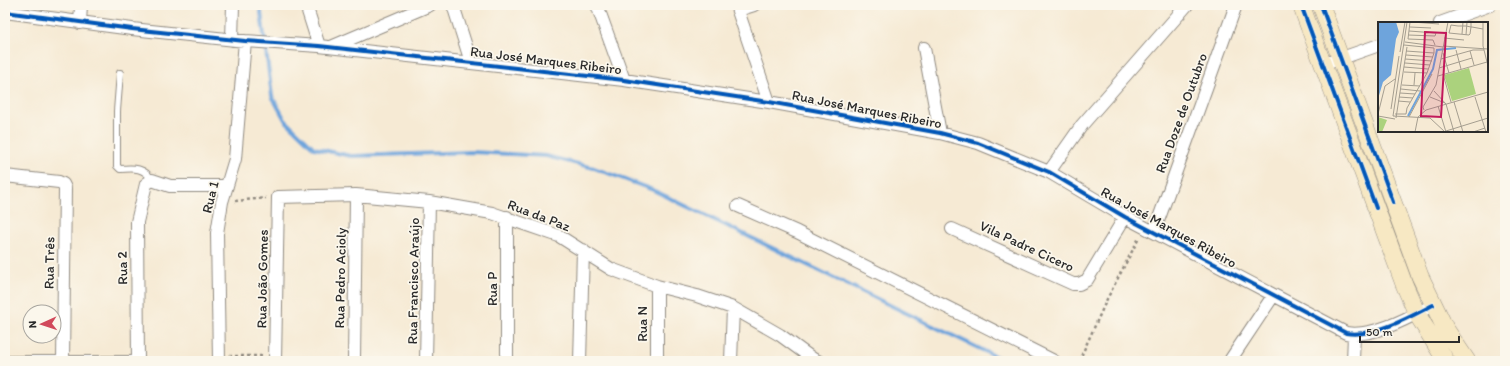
<svg xmlns="http://www.w3.org/2000/svg" width="1510" height="366" font-family="Itim,sans-serif">
<style>
.lines{fill:none;stroke-linecap:round;stroke-linejoin:round}
.stream{stroke:#6ea4dc;stroke-width:4}
.lane-casing{stroke:#908a80;stroke-width:8}
.street-casing{stroke:#908a80;stroke-width:14}
.secondary-casing{stroke:#908a80;stroke-width:18}
.path{stroke:#908a80;stroke-width:2.5;stroke-dasharray:3 3;stroke-linecap:butt}
.lane{stroke:#fff;stroke-width:6}
.street{stroke:#fff;stroke-width:12}
.secondary{stroke:#f7e8c3;stroke-width:17}
.cycleway-casing{stroke:#fbf7ec;stroke-width:6}
.cycleway{stroke:#0057b8;stroke-width:4}
.labels{text-anchor:middle;stroke-width:3.5;stroke-linejoin:round;paint-order:stroke}
.street-label{font-size:14px;fill:#2b2b2b;stroke:#fbf7ec}
.inset-river{fill:none;stroke:#6ea4dc;stroke-width:2}
.inset-road{fill:none;stroke:#a59e90;stroke-width:1}
.view{fill:#c2185b;fill-opacity:0.15;stroke:#c2185b;stroke-width:2}
.inset-edge{fill:none;stroke:#2b2b2b;stroke-width:2}
</style>
<rect width="100%" height="100%" fill="#fbf7ec"/>
<filter id="ink" filterUnits="userSpaceOnUse"><feTurbulence type="fractalNoise" baseFrequency=".025" numOctaves="2"/><feDisplacementMap in="SourceGraphic" scale="8" xChannelSelector="R" yChannelSelector="G"/><feConvolveMatrix kernelMatrix="1 2 1 2 8 2 1 2 1" color-interpolation-filters="sRGB"/></filter>
<filter id="wash" filterUnits="userSpaceOnUse"><feTurbulence type="fractalNoise" baseFrequency=".012" numOctaves="4" result="noise"/><feDisplacementMap in="SourceGraphic" scale="16" xChannelSelector="R" yChannelSelector="G"/><feGaussianBlur stdDeviation="0.9" result="paint"/><feColorMatrix in="noise" values="0 0 0 0 0 0 0 0 0 0 0 0 0 0 0 0 0 1.4 0 .05"/><feComposite in="paint" operator="in"/></filter>
<g filter="url(#wash)">
<rect width="100%" height="100%" fill="#f6ead4"/>
<g class="lines">
<path class="stream" d="M 260,5 L 272,96 L 285,120 L 314,148 L 351,156 L 472,152 L 546,156 L 594,168 L 653,190 L 1005,361"/>
</g>
</g>
<g filter="url(#ink)">
<g class="lines">
<defs>
<path id="lane" d="M 120,73 L 117,111 L 117,166 L 120,169 C 134,168 144,167 152,180
M 5,359 L 138,359"/>
<path id="street" d="M 306,5 L 319,46
M 453,5 L 471,62
M 597,5 L 624,80
M 736,5 L 769,102
M 738,10 L 754,5
M 5,12 L 132,29 L 245,41 L 319,46 L 624,80 L 769,102 L 940,133 L 978,143 L 1049,172 L 1125,217 L 1346,333 C 1373,338 1410,317 1433,305
M 80,23 L 81,5
M 1440,23 L 1490,5
M 232,40 L 233,5
M 331,47 L 430,5
M 924,48 L 940,133
M 1322,65 L 1379,45
M 1049,172 L 1082,125 L 1187,5
M 5,176 L 59,182 L 63,184 L 65,188 L 63,361
M 738,206 L 797,232 L 1054,361
M 952,229 L 1073,284 L 1079,284 L 1087,280 L 1125,217
M 1154,232 L 1236,5
M 657,286 L 657,361
M 1231,359 L 1273,296
M 138,361 L 137,222 L 146,184 L 152,180 L 170,186 L 227,186
M 219,361 L 217,233 L 222,202 L 235,159 L 245,41
M 275,361 L 278,197 L 356,195 L 429,202 L 492,213 L 559,236 L 611,269 L 657,286 L 697,296 L 733,308 L 780,335 L 813,359 L 818,361
M 354,361 L 356,195
M 426,361 L 429,202
M 507,361 L 507,217
M 580,361 L 583,250
M 731,361 L 733,308
M 1353,361 L 1354,335"/>
<path id="secondary" d="M 1301,5 L 1404,284 L 1417,314 L 1446,361
M 1321,5 L 1420,276 L 1445,328 L 1467,361"/>
</defs>
<use href="#lane" class="lane-casing"/>
<use href="#street" class="street-casing"/>
<use href="#secondary" class="secondary-casing"/>
<path class="path" d="M 235,201 L 266,198
M 229,356 L 264,356
M 1079,361 L 1107,299 L 1139,238"/>
<use href="#lane" class="lane"/>
<use href="#street" class="street"/>
<use href="#secondary" class="secondary"/>
<defs>
<path id="cycleway" d="M 1301,5 L 1376,208
M 1321,5 L 1393,202
M 5,12 L 132,29 L 245,41 L 319,46 L 624,80 L 769,102 L 940,133 L 978,143 L 1049,172 L 1125,217 L 1346,333 C 1373,338 1410,317 1433,305"/>
</defs>
<use href="#cycleway" class="cycleway-casing"/>
<use href="#cycleway" class="cycleway"/>
</g>
</g>
<g class="labels">
<g class="street-label">
<text transform="translate(546 60) rotate(7)" y="5">Rua José Marques Ribeiro</text>
<text transform="translate(867 109) rotate(11)" y="5">Rua José Marques Ribeiro</text>
<text transform="translate(1181 113) rotate(-70)" y="5">Rua Doze de Outubro</text>
<text transform="translate(210 197) rotate(-76)" y="5">Rua 1</text>
<text transform="translate(539 215) rotate(21)" y="5">Rua da Paz</text>
<text transform="translate(1169 227) rotate(29)" y="5">Rua José Marques Ribeiro</text>
<text transform="translate(1027 246) rotate(25)" y="5">Vila Padre Cicero</text>
<text transform="translate(49 263) rotate(-89)" y="5">Rua Três</text>
<text transform="translate(122 268) rotate(-91)" y="5">Rua 2</text>
<text transform="translate(340 278) rotate(-89)" y="5">Rua Pedro Acioly</text>
<text transform="translate(262 279) rotate(-89)" y="5">Rua João Gomes</text>
<text transform="translate(413 281) rotate(-89)" y="5">Rua Francisco Araújo</text>
<text transform="translate(492 289) rotate(-90)" y="5">Rua P</text>
<text transform="translate(642 324) rotate(-90)" y="5">Rua N</text>
</g>
</g>
<g transform="translate(1378 22)">
<rect width="110" height="110" fill="#f6ead4"/>
<path d="M 91,46 L 98,72 L 74,79 L 66,53 ZM 0,95 L 9,98 L 4,110 L 0,110 Z" fill="#abd27d"/>
<path d="M 0,0 L 18,0 L 21,10 L 18,17 L 13,53 L 5,60 L 0,77 Z" fill="#6ea4dc"/>
<path class="inset-river" d="M 30,94 L 55,47 L 59,28 L 78,26"/>
<path class="inset-road" d="M 29,0 L 15,94 L 52,96 L 67,110M 34,0 L 61,2M 93,0 L 93,5 L 92,12 L 91,13 L 71,11 L 73,3 L 80,4 L 88,4 L 93,5 L 94,5 L 105,7M 105,0 L 105,24 L 110,44M 32,5 L 53,6M 84,12 L 85,0M 30,13 L 57,14 L 58,11 L 31,9M 88,13 L 89,0M 66,16 L 86,18M 30,17 L 55,18 L 57,23M 30,17 L 32,0M 27,20 L 65,25M 65,24 L 110,27M 78,28 L 83,47M 28,29 L 56,31M 92,29 L 96,43M 22,30 L 27,0M 65,31 L 71,51M 28,33 L 55,35M 27,37 L 54,39M 63,37 L 95,28 L 106,28M 27,41 L 52,43M 26,45 L 50,47M 61,46 L 94,36M 26,50 L 49,51M 65,52 L 73,80M 60,54 L 109,40M 24,63 L 42,64M 36,63 L 37,51M 23,67 L 42,69M 56,69 L 68,82 L 76,110M 22,71 L 37,72M 21,75 L 35,76M 52,75 L 67,81M 97,75 L 108,110M 20,79 L 32,80M 76,80 L 85,110M 60,84 L 68,110M 13,87 L 21,34M 46,88 L 45,85 L 58,63 L 70,0M 0,92 L 7,64 L 17,57M 17,92 L 28,92 L 29,86 L 49,51 L 56,31 L 56,26 L 26,23M 0,94 L 17,97M 31,95 L 54,52M 40,95 L 48,88 L 110,70M 18,96 L 29,25M 68,109 L 110,96M 37,110 L 40,95M 95,110 L 107,106"/>
<path class="view" d="M 47,10 L 68,11 L 63,95 L 43,94 Z"/>
<rect width="110" height="110" class="inset-edge"/>
</g>
<rect width="1510" height="366" fill="none" stroke="#fbf7ec" stroke-width="20"/>
<g transform="translate(42 324) rotate(267)"><circle r="19" fill="#fbf7ec" stroke="#a8a59f"/>
<path d="M0-3L7 15L0 10L-7 15Z" fill="#d1495b"/>
<text y="-6" font-size="11" font-weight="bold" text-anchor="middle" fill="#2b2b2b">N</text>
</g>
<path d="M1360 336v6h99v-6" fill="none" stroke="#2b2b2b" stroke-width="2"/>
<text x="1366" y="336" font-size="12" fill="#2b2b2b" stroke="#fbf7ec" stroke-width="3" paint-order="stroke">50 m</text>
</svg>
